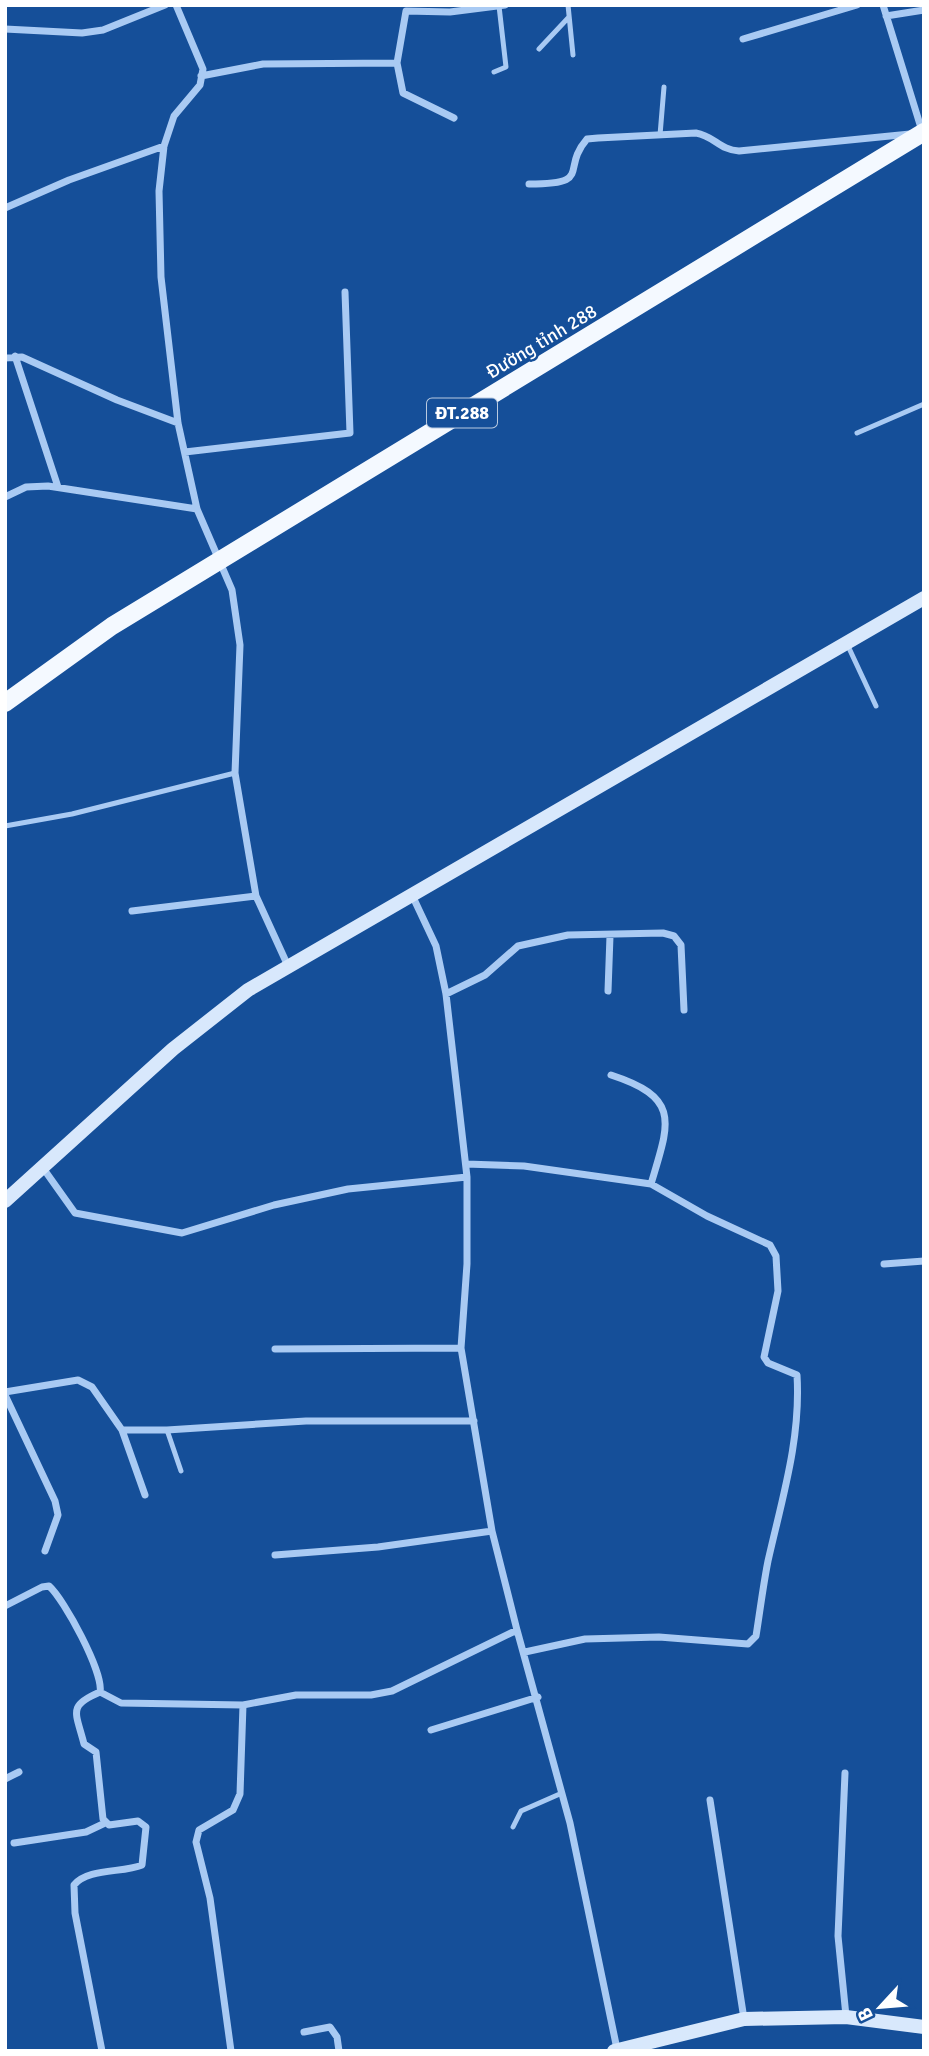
<svg xmlns="http://www.w3.org/2000/svg" width="929" height="2056" font-family="Signika,sans-serif">
<style>
.lines{fill:none;stroke-linecap:round;stroke-linejoin:round}
.lane{stroke:#a9caf3;stroke-width:5}
.street{stroke:#a9caf3;stroke-width:7}
.secondary{stroke:#d8e8fc;stroke-width:14}
.primary{stroke:#f4f9ff;stroke-width:18}
.labels{text-anchor:middle;stroke-width:5;stroke-linejoin:round;paint-order:stroke}
.shield{fill:#154f99;stroke:#b9cae0;stroke-width:2}
.shield-label{font-size:18px;font-weight:bold;fill:#fff}
.street-label{font-size:19px;fill:#fff;stroke:#154f99}
</style>
<rect width="100%" height="100%" fill="#154f99"/>
<g class="lines">
<path class="lane" d="M 568,5 L 573,55
M 539,49 L 569,17
M 494,72 L 506,67 L 499,6
M 660,135 L 664,87
M 857,433 L 924,404
M 848,646 L 876,706
M 5,826 L 72,814 L 235,773
M 167,1430 L 181,1471
M 513,1827 L 521,1811 L 562,1793"/>
<path class="street" d="M 176,5 L 203,69 L 200,85 L 174,116 L 164,146 L 159,191 L 161,277 L 178,423 L 197,509 L 232,590 L 240,645 L 235,773 L 256,896 L 288,966
M 883,5 L 922,131
M 886,16 L 924,10
M 5,29 L 82,33 L 103,30 L 165,5
M 743,39 L 857,5
M 397,63 L 403,93 L 454,118
M 201,76 L 263,64 L 397,63 L 406,11 L 450,12 L 505,5
M 529,184 C 594,184 560,170 587,139 L 598,138 L 696,133 C 714,136 720,150 739,151 L 910,134
M 5,208 L 69,180 L 164,146
M 15,356 L 58,487
M 5,358 L 22,357 L 117,400 L 178,423
M 185,452 L 350,433 L 345,292
M 5,497 L 26,487 L 48,486 L 197,509
M 132,911 L 256,896
M 608,991 L 610,936
M 446,994 L 485,975 L 518,946 L 568,935 L 663,933 L 674,936 L 681,945 L 684,1010
M 611,1075 C 682,1098 669,1123 651,1184
M 466,1164 L 524,1166 L 651,1184 L 707,1216 L 770,1245 L 776,1256 L 778,1291 L 764,1357 L 768,1363 L 797,1375 C 801,1439 782,1499 768,1561 C 763,1586 760,1611 756,1636 L 748,1644 L 659,1637 L 585,1639 L 525,1652
M 43,1168 L 75,1213 L 182,1233 L 274,1205 L 348,1189 L 467,1177
M 884,1264 L 924,1261
M 275,1349 L 461,1348
M 5,1392 L 78,1380 L 92,1387 L 122,1430 L 167,1430 L 306,1421 L 474,1421
M 5,1395 L 55,1501 L 58,1515 L 45,1551
M 122,1430 L 145,1495
M 275,1555 L 378,1547 L 492,1531
M 5,1606 L 42,1587 L 49,1586 C 64,1599 104,1673 100,1692 C 67,1706 76,1712 84,1744 L 96,1752 L 103,1819 L 109,1825 L 138,1821 L 146,1827 L 142,1865 C 123,1873 88,1868 74,1885 L 75,1913 L 102,2051
M 517,1630 L 570,1823 L 617,2049
M 100,1692 L 121,1703 L 243,1705 L 240,1794 L 233,1810 L 199,1830 L 196,1842 L 210,1898 L 231,2051
M 243,1705 L 296,1695 L 371,1695 L 392,1691 L 517,1630 L 492,1531 L 461,1348 L 467,1264 L 467,1177 L 446,994 L 436,946 L 412,895
M 431,1730 L 538,1697
M 845,1773 L 838,1936 L 846,2016
M 5,1779 L 19,1772
M 710,1800 L 744,2019
M 14,1843 L 86,1832 L 105,1823
M 304,2032 L 330,2027 L 337,2037 L 339,2051"/>
<path class="secondary" d="M 5,1201 L 173,1049 L 248,990 L 924,598
M 614,2051 L 744,2019 L 846,2017 L 924,2027"/>
<path class="primary" d="M 5,703 L 112,626 L 924,132"/>
</g>
<g class="labels">
<rect class="shield" x="427" y="398.5" width="70" height="29" rx="5"/>
<g class="shield-label">
<text x="462" y="419">ĐT.288</text>
</g>
<g class="street-label">
<text transform="translate(541 341) rotate(-31)" y="7">Đường tỉnh 288</text>
</g>
</g>
<rect width="929" height="2056" fill="none" stroke="#ffffff" stroke-width="14"/>
<g transform="translate(880 2007) rotate(244)" stroke="#154f99" stroke-width="5" paint-order="stroke">
<path d="M0-5L12 26L0 18L-12 26Z" fill="#ffffff"/>
<text y="-10" font-size="19" font-weight="bold" text-anchor="middle" fill="#ffffff">B</text>
</g>
</svg>
